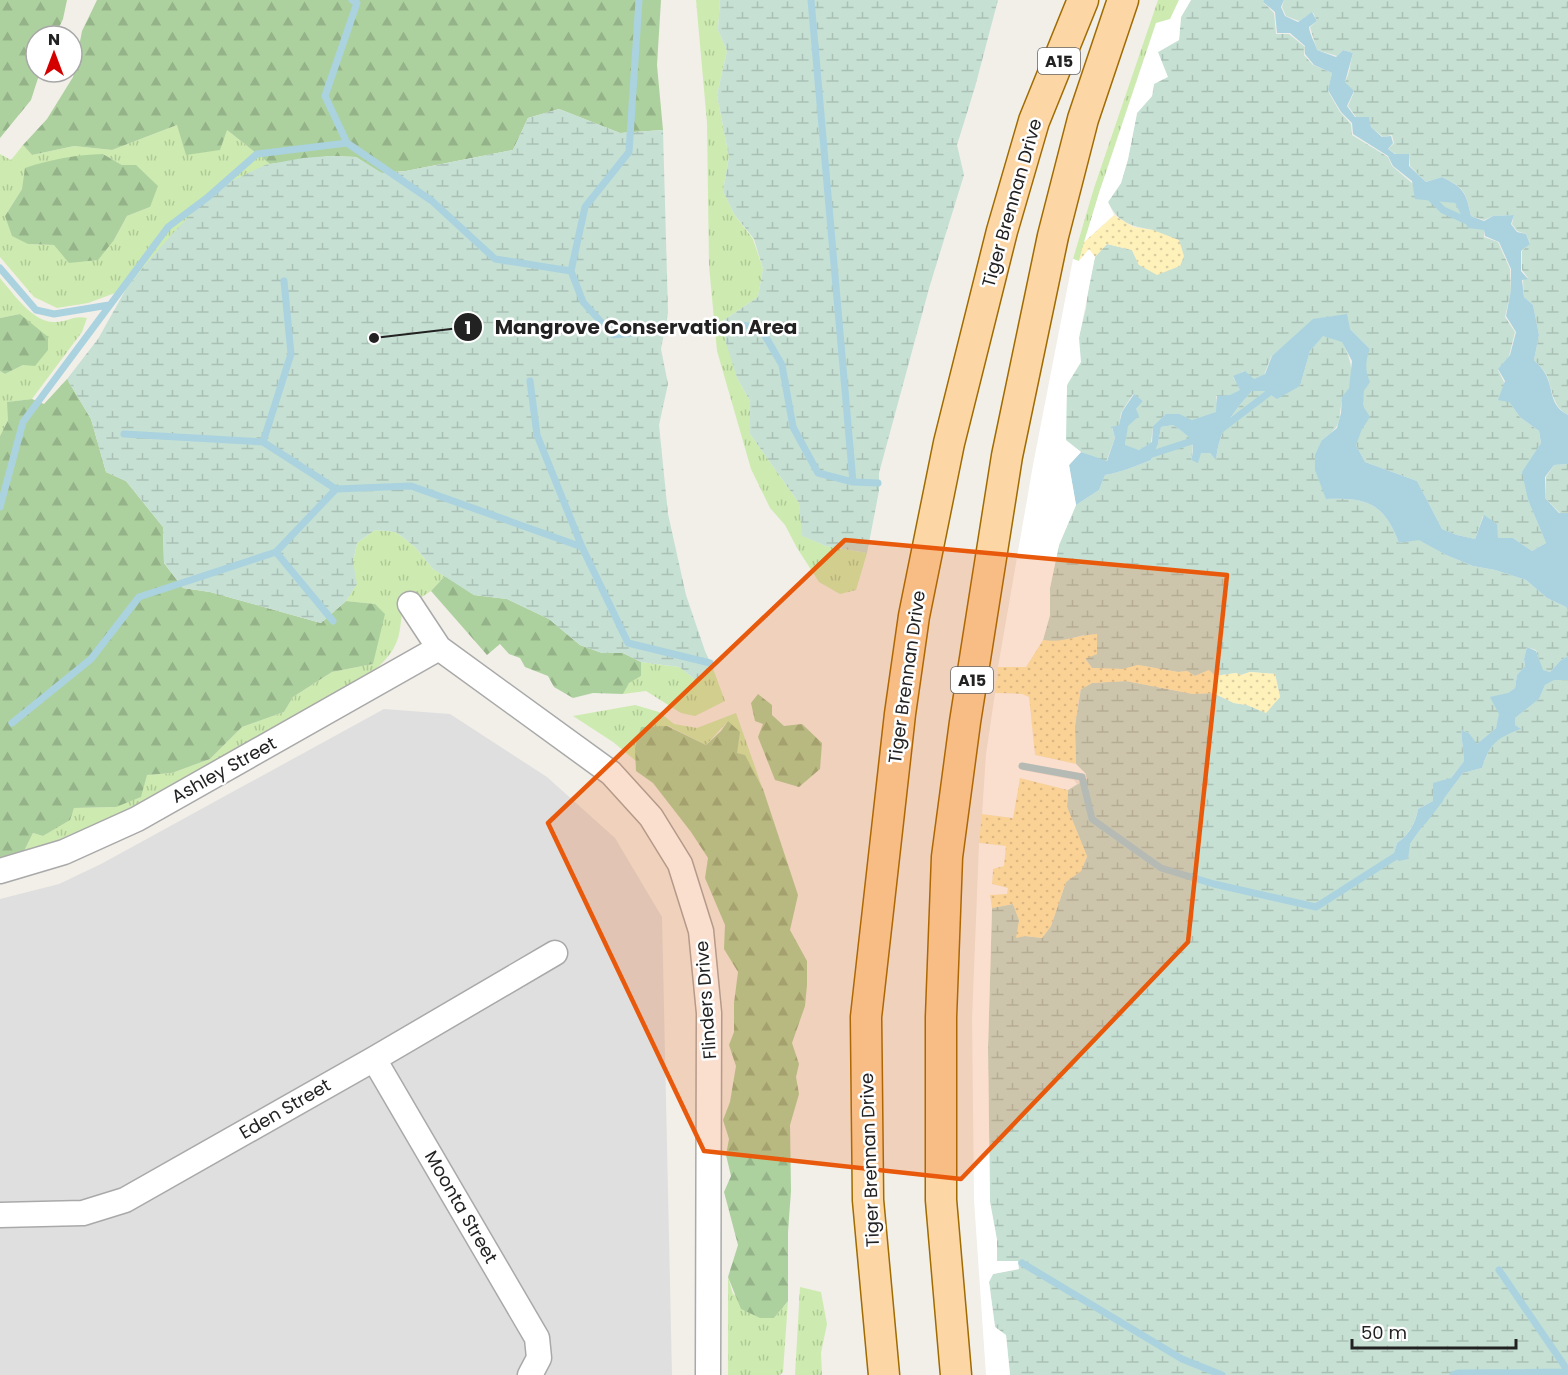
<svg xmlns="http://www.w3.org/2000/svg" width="1568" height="1375" font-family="Poppins,sans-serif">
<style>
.residential{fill:#e0dfdf}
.grass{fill:url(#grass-tufts);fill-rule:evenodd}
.forest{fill:url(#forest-firs)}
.wetland{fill:url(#wetland-marsh)}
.sand{fill:url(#sand-dots)}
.water{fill:#aad3df}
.pier{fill:#fff}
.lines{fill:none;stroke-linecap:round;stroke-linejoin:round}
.stream{stroke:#aad3df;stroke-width:7}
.minor-casing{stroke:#a9a9a9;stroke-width:27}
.major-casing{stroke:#a06b00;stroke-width:33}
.minor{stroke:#fff;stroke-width:24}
.major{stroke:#fcd6a4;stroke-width:30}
.marked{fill:#e8590c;fill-opacity:0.2;stroke:#e8590c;stroke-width:4.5;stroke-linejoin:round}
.labels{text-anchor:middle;stroke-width:5;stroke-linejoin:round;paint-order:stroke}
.shield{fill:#fff;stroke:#646464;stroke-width:1.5}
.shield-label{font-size:16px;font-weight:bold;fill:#222}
.street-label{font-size:18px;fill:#222;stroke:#fff}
.leader{fill:none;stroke:#222;stroke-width:2}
.callout-dot{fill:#222;stroke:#fff;stroke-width:2}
.mark-label{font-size:18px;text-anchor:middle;font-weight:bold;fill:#fff}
.callout-label{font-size:20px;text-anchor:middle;font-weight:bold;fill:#222;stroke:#fff;stroke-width:5;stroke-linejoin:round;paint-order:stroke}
</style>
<defs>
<pattern id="grass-tufts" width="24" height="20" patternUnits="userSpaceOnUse" patternTransform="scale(1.5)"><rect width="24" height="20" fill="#cdebb0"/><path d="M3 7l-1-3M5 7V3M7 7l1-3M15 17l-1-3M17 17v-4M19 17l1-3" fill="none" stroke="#b0c997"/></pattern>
<pattern id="forest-firs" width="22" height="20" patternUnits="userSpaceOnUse" patternTransform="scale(1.5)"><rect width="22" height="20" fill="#add19e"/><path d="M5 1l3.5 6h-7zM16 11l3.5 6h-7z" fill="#95b388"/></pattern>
<pattern id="wetland-marsh" width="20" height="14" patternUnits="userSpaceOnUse" patternTransform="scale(1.5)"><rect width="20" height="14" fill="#c6e0d4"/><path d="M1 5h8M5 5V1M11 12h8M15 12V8" fill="none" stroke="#aac0b6"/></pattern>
<pattern id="sand-dots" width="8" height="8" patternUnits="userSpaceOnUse" patternTransform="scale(1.5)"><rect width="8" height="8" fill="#fff1ba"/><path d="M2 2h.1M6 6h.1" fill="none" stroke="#dacea0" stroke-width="1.8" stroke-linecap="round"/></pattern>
</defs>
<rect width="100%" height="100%" fill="#f2efe9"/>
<path class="residential" d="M 384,709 L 450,714 L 547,777 L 615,838 L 662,917 L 672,1375 L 0,1375 L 0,899 L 59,884 L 101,864 Z"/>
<path class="grass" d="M 696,0 L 720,0 L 718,30 L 727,51 L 717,95 L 729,157 L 723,191 L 734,214 L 753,239 L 763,269 L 758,297 L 724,320 L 737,378 L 750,401 L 750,434 L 799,503 L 803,536 L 826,546 L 867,553 L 856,590 L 840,594 L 819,582 L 797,548 L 785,525 L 770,508 L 751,469 L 717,351 L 709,266 L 707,123 Z
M 1158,0 L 1179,0 L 1100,190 L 1079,261 L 1073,259 L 1094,188 Z
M 177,125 L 227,130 L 270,164 L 232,181 L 145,265 L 126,289 L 88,303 L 57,308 L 34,297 L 0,257 L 0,154 L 11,160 L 23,145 L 32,155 L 74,146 L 112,150 ZM 103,154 L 122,165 L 150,207 L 127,216 L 114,240 L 54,245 L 28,244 L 5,216 L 22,189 Z
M 0,278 C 13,293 33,323 55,322 C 68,322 73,315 87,318 L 82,332 L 32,399 L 8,402 L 8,420 L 0,436 L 0,371 L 5,374 L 23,365 L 20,314 L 0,318 Z
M 375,530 L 396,532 L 415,547 L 433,569 L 445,576 L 431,591 L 402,610 C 400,639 397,650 376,669 L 91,830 L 23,853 L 33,833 L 43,836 L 69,820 L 74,808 L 116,807 L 147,775 L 172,773 L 210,759 L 242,727 L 284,712 L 293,697 L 332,672 L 373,664 L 375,604 L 346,601 L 356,584 L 353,562 L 357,543 Z
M 641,662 L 679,667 L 696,680 L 712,666 L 725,701 L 695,716 L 681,713 L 646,691 L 623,694 L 628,683 L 641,676 Z
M 635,705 L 659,712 L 674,724 L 697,728 L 736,713 L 762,787 L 745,757 L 737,753 L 728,721 L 706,745 L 668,726 L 635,748 L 636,761 L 613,742 L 573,716 Z
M 728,1277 L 733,1294 L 774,1318 L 788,1301 L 783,1372 L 780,1375 L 728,1375 Z
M 800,1287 L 821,1292 L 827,1324 L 821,1353 L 822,1375 L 795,1375 Z"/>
<path class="forest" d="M 0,0 L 67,0 L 63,19 L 55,36 L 36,36 L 36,72 L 40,72 L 31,100 L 0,138 Z
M 97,0 L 661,0 L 657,65 L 663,130 L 620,133 L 559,109 L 528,118 L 513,150 L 406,171 L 381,173 L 356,157 L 330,156 L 270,164 L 227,130 L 220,150 L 186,155 L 177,125 L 112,150 L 74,146 L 32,155 L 23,145 L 47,119 L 73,77 L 82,31 Z
M 103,154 L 122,165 L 136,165 L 158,186 L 150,207 L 127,216 L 114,240 L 98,260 L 69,263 L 54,245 L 28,244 L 12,236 L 5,216 L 22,189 L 25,168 C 51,159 76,155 103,154 Z
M 20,314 L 48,337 L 48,350 L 35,366 L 23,365 L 5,374 L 0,371 L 0,318 Z
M 67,379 L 91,419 L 106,472 L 126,481 L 163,527 L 164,563 L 183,588 L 210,592 L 321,623 L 346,601 L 375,604 L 385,614 L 373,664 L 332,672 L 293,697 L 284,712 L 242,727 L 210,759 L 172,773 L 147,775 L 141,797 L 116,807 L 74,808 L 70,820 L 43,836 L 33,833 L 23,853 L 0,859 L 0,436 L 8,420 L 7,402 L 32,399 L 44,404 Z
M 445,576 L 474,595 L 507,599 L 549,619 L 580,645 L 602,653 L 623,653 L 641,662 L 641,676 L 629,683 L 623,694 L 593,693 L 573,698 L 554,687 L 548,676 L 525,667 L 520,658 L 509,654 L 500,644 L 487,655 L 431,591 Z
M 758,694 L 772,705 L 772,715 L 784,726 L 802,724 L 822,743 L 820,769 L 799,787 L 775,780 L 758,737 L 763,724 L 755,721 L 751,703 Z
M 728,721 L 740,732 L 737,753 L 745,755 L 763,789 L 798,895 L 790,930 L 807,961 L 807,985 L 805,1006 L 792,1043 L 799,1064 L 796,1077 L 799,1094 L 790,1125 L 791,1191 L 788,1232 L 788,1301 L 774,1318 L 760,1318 L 741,1309 L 728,1277 L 738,1245 L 724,1192 L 731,1176 L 726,1155 L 729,1139 L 723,1120 L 730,1102 L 736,1066 L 729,1045 L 734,1032 L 734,1003 L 738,972 L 724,949 L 725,925 L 705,878 L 708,858 L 691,832 L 653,783 L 636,771 L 635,748 L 641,727 L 667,726 L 706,745 L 721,731 Z"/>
<path class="wetland" d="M 720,0 L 998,0 L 975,87 L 957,145 L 964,175 L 930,285 L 879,473 L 879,491 L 867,553 L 826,546 L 802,536 L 799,503 L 750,434 L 750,401 L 737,378 L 726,343 L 724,320 L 758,297 L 763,269 L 754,239 L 734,214 L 723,191 L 729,157 L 717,95 L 727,51 L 718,30 Z
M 1191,0 L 1264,0 L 1263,2 L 1274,13 L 1276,34 L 1289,34 L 1305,47 L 1304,55 L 1313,65 L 1332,73 L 1328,91 L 1340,112 L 1351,124 L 1352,135 L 1388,157 L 1392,166 L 1426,195 L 1455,203 L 1466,222 L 1484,230 L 1484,237 L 1498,242 L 1510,269 L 1511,291 L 1505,317 L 1515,332 L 1509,356 L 1498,370 L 1505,384 L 1509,402 L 1520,417 L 1539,431 L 1541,443 L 1525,469 L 1528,500 L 1546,543 L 1532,551 L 1513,538 L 1497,538 L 1497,524 L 1483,516 L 1475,539 L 1457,535 L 1442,529 L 1417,481 L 1365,462 L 1356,445 L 1364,391 L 1369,382 C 1364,370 1364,361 1370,349 L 1350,329 L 1293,338 L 1271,357 L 1264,375 L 1252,380 L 1244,371 L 1233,377 L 1241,390 L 1229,396 L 1216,396 L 1218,412 L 1191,421 L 1165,415 L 1153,426 L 1151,443 L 1139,450 L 1125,446 L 1127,426 L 1138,416 L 1135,410 L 1143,401 L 1133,394 L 1121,413 L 1119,426 L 1112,428 L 1115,438 L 1106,462 L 1081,452 L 1063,439 L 1067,386 L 1086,308 L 1089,284 L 1095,257 L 1107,244 L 1132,250 L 1139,265 L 1153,230 C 1131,226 1118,223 1108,202 L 1121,183 L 1128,159 L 1137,113 L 1152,96 L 1158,52 L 1179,40 L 1181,17 Z
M 1284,0 L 1568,0 L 1568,415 C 1552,406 1553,391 1547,376 C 1544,370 1539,365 1534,360 L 1539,335 L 1533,305 L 1524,297 L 1523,279 L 1528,278 L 1522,270 L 1522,251 L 1530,243 L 1526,234 L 1517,231 L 1512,224 L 1514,215 L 1493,216 L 1484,220 L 1471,216 C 1466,192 1465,188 1442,177 L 1426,182 L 1410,166 L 1409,154 L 1396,154 L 1388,149 L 1394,143 L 1392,135 L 1383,137 L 1371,127 L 1369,118 L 1356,117 L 1348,106 L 1354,92 L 1345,82 C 1350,73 1350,63 1353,53 L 1343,50 L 1337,56 L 1317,50 L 1310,27 L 1317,21 L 1313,12 L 1299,21 L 1286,16 L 1282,7 Z
M 559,109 L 620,133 L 663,130 L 668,313 L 661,349 L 668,384 L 659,425 L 668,514 L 686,595 L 705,651 L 712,666 L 696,680 L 679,667 L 641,662 L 623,653 L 602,653 L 580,645 L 549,619 L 507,599 L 474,595 L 433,569 L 415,547 L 396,532 L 375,530 L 357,543 L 353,562 L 357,584 L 346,601 L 321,623 L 210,592 L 183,588 L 164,563 L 163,527 L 126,481 L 106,472 L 91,419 L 67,379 L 98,339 L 126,289 L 145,265 L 174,232 L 208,197 L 232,181 L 265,165 L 303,158 L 330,156 L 356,157 L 382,173 L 406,171 L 513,150 L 528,118 Z
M 1324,334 L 1342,341 C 1349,356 1355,370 1349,388 C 1347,392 1343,395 1342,400 C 1337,425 1344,423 1322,440 L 1326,499 C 1367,497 1384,503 1399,543 L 1419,539 L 1446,555 L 1473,566 L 1495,570 L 1526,580 L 1547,598 L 1566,607 L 1568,612 L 1568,656 L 1561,660 L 1550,672 L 1542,670 L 1536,650 L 1527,647 L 1524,659 L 1525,666 L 1517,675 L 1515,688 L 1508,693 L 1496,728 L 1476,745 L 1469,733 L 1461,730 L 1464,761 L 1433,801 L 1418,809 C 1416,822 1408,836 1397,843 L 1393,856 L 1410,844 L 1420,830 L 1427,812 L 1443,800 L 1463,773 L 1482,768 C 1491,743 1495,738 1520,729 L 1515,725 L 1515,718 L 1539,699 L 1545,685 L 1553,680 L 1568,680 L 1568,1375 L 1010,1375 L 1006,1336 L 995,1327 L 989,1282 L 993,1274 L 1019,1269 L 997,1261 L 997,1240 L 990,1202 L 988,1049 L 992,908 L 1013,904 L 1025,936 L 1042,938 L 1051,926 L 1066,882 L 1081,871 L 1087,857 L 1067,807 L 1068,790 L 1087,779 L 1086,774 L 1076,764 L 1075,726 L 1081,689 L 1092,683 L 1126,681 L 1193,694 L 1213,693 L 1234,703 L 1247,705 L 1265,712 L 1280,697 L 1275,674 L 1250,672 L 1241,675 L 1236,673 L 1215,676 L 1209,670 L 1195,676 L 1187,671 L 1178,672 L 1138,665 L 1123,669 L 1092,668 L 1085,658 L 1084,635 L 1057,642 L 1043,640 L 1050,615 L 1050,588 L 1059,545 L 1076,505 L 1099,490 L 1105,475 C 1119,473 1138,465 1151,460 L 1158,444 L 1161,427 L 1173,425 C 1190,436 1196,439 1191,460 L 1198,462 L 1200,453 L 1210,453 L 1216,459 C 1220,428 1232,414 1252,391 L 1265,391 L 1300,386 L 1310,351 Z
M 1568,464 L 1568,513 L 1560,513 L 1545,498 L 1546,477 L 1554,465 Z"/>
<path class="sand" d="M 1114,215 L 1133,227 L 1153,230 L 1179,240 L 1184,256 L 1180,266 L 1157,275 L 1139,265 L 1132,250 L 1107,244 L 1095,257 L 1089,250 L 1079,261 L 1084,242 Z
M 1097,634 L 1097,654 L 1085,659 L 1092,668 L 1123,669 L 1138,665 L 1178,672 L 1187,671 L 1195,676 L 1209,670 L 1215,676 L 1236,673 L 1241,675 L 1250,672 L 1275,674 L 1280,697 L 1266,713 L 1247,705 L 1234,703 L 1213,693 L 1193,694 L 1126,681 L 1092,683 L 1080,690 L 1075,726 L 1076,764 L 1035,755 L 1029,697 L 1022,694 L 995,693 L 998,667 L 1026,667 L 1043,640 C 1063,643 1078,635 1097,634 Z
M 1020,778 L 1068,790 L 1067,807 L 1087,856 L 1081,871 L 1066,882 L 1051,926 L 1042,938 L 1025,936 L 1016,938 L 1019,920 L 1013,904 L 992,908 L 990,894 L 1007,894 L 1008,888 L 992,884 L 993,869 L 1006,846 L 979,843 L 982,814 L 1013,818 Z"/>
<path class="water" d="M 1264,0 L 1284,0 L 1281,7 L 1285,16 L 1298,22 L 1312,12 L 1317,21 L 1309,27 C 1310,36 1315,42 1317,50 L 1336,57 L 1343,50 L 1353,53 L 1345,82 L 1354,91 L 1347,106 L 1355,117 L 1369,117 L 1371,127 L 1382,137 L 1391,136 L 1393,143 L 1388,149 L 1395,154 L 1409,154 L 1409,166 L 1426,182 L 1442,177 C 1464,188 1466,192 1471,216 L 1484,221 L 1493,216 L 1514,215 L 1511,224 L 1517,232 L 1526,234 L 1530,244 L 1521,251 L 1521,271 L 1528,279 L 1522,280 L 1524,297 L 1533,305 L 1539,335 L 1534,360 C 1538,364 1543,369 1546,375 C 1554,391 1549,405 1568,415 L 1568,464 L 1554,465 L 1545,477 L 1545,498 L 1559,513 L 1568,513 L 1568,612 L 1566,607 L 1547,598 L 1526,580 L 1495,570 L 1473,566 L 1446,555 L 1419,540 L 1399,543 C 1384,503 1367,497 1326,499 L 1315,470 L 1315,455 L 1322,440 L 1337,428 L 1341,413 L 1342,397 L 1349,388 L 1352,361 L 1342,342 L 1323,336 L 1310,351 L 1300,386 L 1277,399 L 1265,391 L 1252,391 C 1231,415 1220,428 1216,460 L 1210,453 L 1201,453 L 1198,463 L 1191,460 C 1197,440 1189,436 1173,425 L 1161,427 L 1158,444 L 1151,460 C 1138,465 1119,473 1105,475 L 1099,490 L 1076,505 L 1069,465 L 1081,452 L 1107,461 L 1115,438 L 1112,427 L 1119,425 L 1122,412 L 1134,394 L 1143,401 L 1136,409 L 1139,416 L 1128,426 L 1125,445 L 1139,450 L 1152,442 L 1153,426 L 1166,414 L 1179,414 L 1192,420 L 1216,412 L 1217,396 L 1230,395 L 1240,390 L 1233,376 L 1245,371 L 1254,379 L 1265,374 L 1272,356 L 1313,319 L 1347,314 L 1350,329 L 1370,349 C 1365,361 1365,371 1370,382 L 1364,391 L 1363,406 L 1370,417 L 1362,429 L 1356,445 L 1365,462 L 1417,481 L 1442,529 L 1457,535 L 1475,539 L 1484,515 L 1497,524 L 1498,538 L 1513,538 L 1532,551 L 1546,543 L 1528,500 L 1522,472 L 1541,443 L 1539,431 L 1520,417 L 1509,402 L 1498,400 L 1505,381 L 1498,369 L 1510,355 L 1516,332 L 1506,316 L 1511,290 L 1511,269 L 1499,242 L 1485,236 L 1484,230 L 1468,228 L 1455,203 L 1415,199 L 1412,181 L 1393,166 L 1388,156 L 1353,134 L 1352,123 L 1341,112 L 1328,90 L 1332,73 L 1314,65 L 1305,54 L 1305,46 L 1290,33 L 1277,33 L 1275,12 L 1263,2 Z
M 1527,647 L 1536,651 L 1543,670 L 1550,672 L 1561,660 L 1568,656 L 1568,680 L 1554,680 L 1545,685 L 1539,699 L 1515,718 L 1515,725 L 1521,729 C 1496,738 1490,744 1482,768 L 1463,773 L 1443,800 L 1427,812 L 1427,820 L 1410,844 L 1408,859 L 1399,861 L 1393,856 L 1397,843 C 1408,836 1416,823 1418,809 L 1433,801 L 1433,783 L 1451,778 L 1464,761 L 1461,730 L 1469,733 L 1477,744 L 1496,728 L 1499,714 L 1490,697 L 1508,693 L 1515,688 L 1517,675 L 1525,666 L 1524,659 Z"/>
<path class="pier" d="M 1179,0 L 1191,0 L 1181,17 L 1179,40 L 1158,52 L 1168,77 L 1154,84 L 1152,96 L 1137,113 L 1128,159 L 1121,183 L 1108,202 L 1114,215 L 1084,242 L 1100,190 L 1156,23 L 1170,19 Z
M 1089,249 L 1095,257 L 1079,338 L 1081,362 L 1067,385 L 1066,440 L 1081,452 L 1069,465 L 1076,505 L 1059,545 L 1050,588 L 1050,615 L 1043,640 L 1026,667 L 998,667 L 1033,465 L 1073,259 L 1079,261 Z
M 995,693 L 1022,694 L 1029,697 L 1035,755 L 1076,764 L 1086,774 L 1022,763 L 1022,770 L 1074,780 L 1077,784 L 1068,790 L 1020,778 L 1013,818 L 982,814 L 986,754 Z
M 979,843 L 1006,846 L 1004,866 L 993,869 L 992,884 L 1008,888 L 1007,894 L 990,895 L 992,908 L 988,1049 L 990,1202 L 997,1240 L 997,1261 L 1018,1261 L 1019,1269 L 993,1274 L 989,1282 L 995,1327 L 1006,1335 L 1010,1375 L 986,1375 L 974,1200 L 972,1019 Z"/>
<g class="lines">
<path class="stream" d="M 811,0 L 853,482
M 347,143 L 325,96 L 357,3 L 352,0
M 1430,197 L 1443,210 L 1474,224
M 0,268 L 36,310 L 54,314 L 109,305
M 571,271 L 585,207 L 629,152 L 639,0
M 739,325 L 760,327 L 782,365 L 793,427 L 818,473 L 853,482 L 878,483
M 530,381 L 537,435 L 582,547
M 1220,430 L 1275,388
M 124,434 L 263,442 L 336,489
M 263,442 L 291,354 L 284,281
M 1146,456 L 1198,439
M 0,507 L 23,422 L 168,227 L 208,197 L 257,154 L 347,143 L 432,201 L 495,259 L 571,271 L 583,302 L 613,335 L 651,331
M 276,552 L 333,621
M 12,723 L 91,659 L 139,597 L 276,552 L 336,489 L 411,486 L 582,547 L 628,643 L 710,663
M 1022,766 L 1082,777 L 1092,819 L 1161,868 L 1214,884 L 1316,907 L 1396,856 L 1399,852
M 1423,821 L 1440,799
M 1022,1263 L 1182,1359 L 1222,1375
M 1499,1270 L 1568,1371
M 1453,1375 L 1458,1373 L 1568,1372"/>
<defs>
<path id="minor" d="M 410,604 L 439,648 L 611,773 L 651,817 L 680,864 L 701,931 L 709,1013 L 708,1375
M 0,871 L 64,852 L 137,819 L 439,648
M 374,1059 L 537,1338 L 539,1358 L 530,1375
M 0,1215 L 83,1213 L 125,1200 L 374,1059 L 555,953"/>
<path id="major" d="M 884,1375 L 868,1200 L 866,1017 L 900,714 L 914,616 L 949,443 L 1002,231 L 1034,121 L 1083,0
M 956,1375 L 941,1200 L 941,1017 L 947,857 L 965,722 L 1007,456 L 1053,236 L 1083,119 L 1123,0"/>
</defs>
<use href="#minor" class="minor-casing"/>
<use href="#major" class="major-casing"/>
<use href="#minor" class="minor"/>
<use href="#major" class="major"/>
</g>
<path class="marked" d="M 845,540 L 1227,575 L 1188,942 L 961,1179 L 704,1151 L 548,823 Z"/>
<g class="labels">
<g class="shield">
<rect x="1038" y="48" width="42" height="26" rx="4.5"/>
<rect x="951" y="667" width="42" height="26" rx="4.5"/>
</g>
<g class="shield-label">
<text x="1059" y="67">A15</text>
<text x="972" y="686">A15</text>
</g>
<g class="street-label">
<text transform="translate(1012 203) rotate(-74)" y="6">Tiger Brennan Drive</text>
<text transform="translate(907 677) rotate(-82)" y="6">Tiger Brennan Drive</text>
<text transform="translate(224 770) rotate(-29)" y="6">Ashley Street</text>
<text transform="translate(706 1000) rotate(-94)" y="6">Flinders Drive</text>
<text transform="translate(285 1109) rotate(-30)" y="6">Eden Street</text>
<text transform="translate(870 1160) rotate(-92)" y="6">Tiger Brennan Drive</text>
<text transform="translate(461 1207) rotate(60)" y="6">Moonta Street</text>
</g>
</g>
<path class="leader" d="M374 338L468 327"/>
<g class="callout-dot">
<circle cx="374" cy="338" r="6"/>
<circle cx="468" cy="327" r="15"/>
</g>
<g class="mark-label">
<text x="468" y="334">1</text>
</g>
<g class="callout-label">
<text x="646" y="334">Mangrove Conservation Area</text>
</g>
<g transform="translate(54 54)"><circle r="28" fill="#ffffff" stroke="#a7a7a7" stroke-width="1.5"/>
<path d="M0-4.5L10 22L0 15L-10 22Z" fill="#d40000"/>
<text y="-9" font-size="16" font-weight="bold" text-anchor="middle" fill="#222222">N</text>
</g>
<path d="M1352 1339v9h164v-9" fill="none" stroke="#222222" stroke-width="3"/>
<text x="1361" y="1339" font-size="18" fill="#222222" stroke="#ffffff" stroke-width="4.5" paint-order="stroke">50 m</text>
</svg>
